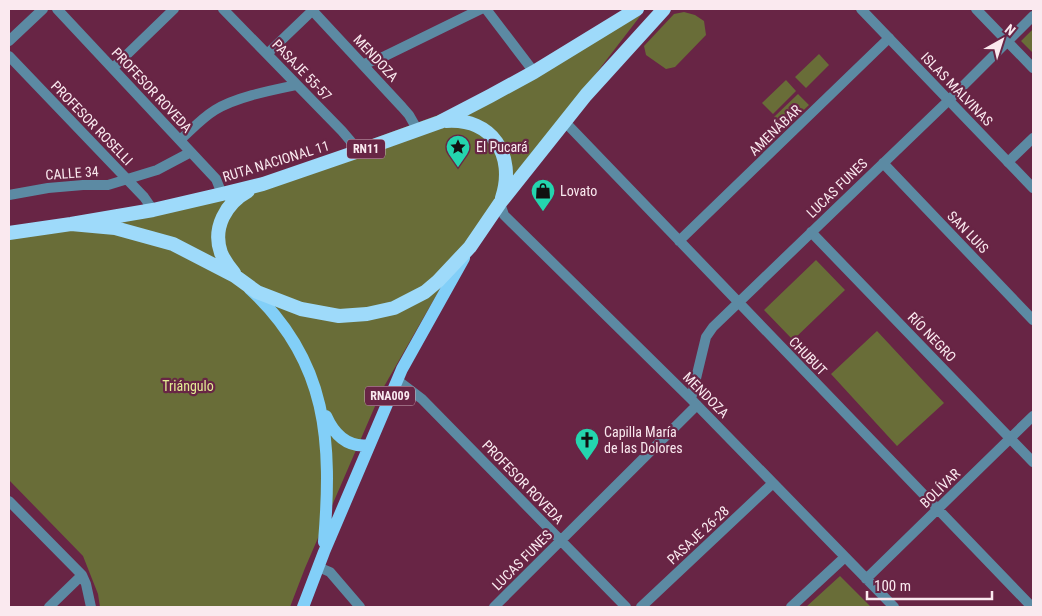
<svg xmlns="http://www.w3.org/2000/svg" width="1042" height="616" font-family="'Roboto Condensed',sans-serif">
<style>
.green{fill:#696d38}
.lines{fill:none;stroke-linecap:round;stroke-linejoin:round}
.minor{stroke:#5c8aa3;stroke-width:10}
.tertiary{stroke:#5c8aa3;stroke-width:10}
.primary{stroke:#82cff8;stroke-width:12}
.trunk{stroke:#9edafa;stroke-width:14}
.labels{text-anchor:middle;stroke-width:4.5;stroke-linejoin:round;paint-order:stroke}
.shield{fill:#682545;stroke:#ceaebc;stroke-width:1}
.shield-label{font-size:12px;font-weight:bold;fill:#fae9ef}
.street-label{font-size:14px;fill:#fae9ef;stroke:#682545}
.poi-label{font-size:14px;fill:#fae9ef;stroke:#682545;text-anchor:start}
.park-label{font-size:14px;fill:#e3ec94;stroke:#682545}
</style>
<rect width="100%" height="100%" fill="#682545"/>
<path class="green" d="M 684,12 L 695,15 L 704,21 L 706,35 L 675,67 L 666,69 L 646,55 L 644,46 L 674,14 Z
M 641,15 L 468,240 L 382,390 L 305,568 L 290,607 L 100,607 L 98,594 L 83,556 L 9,480 L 9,232 L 222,194 L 490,96 Z
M 1033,29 L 1033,53 L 1021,41 Z
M 819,54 L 829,65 L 806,88 L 795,77 Z
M 786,80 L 796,91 L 773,114 L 762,103 Z
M 798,94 L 809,105 L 785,128 L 774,117 Z
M 816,260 L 845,290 L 793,340 L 764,310 Z
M 877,331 L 944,403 L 897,446 L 831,374 Z
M 840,576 L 871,607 L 806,607 Z"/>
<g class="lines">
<path class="minor" d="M 57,9 L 216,179 L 222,194
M 223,9 L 342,131 L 359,151
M 311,9 L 402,107 L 409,115 L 417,129
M 486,9 L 534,72
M 976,9 L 1033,68
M 9,41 L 43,9
M 267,54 L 314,9
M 9,56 L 144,197 L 153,210
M 364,64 L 383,57 L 481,9
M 113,68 L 174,9
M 565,122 L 1032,607
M 180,140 C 191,130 202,118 215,110 C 236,97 272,90 296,85
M 1008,162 L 1033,138
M 883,163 L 1033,320
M 9,195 L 48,188 L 83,185 L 108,185 L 157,170 L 191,152
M 500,203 L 504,215 L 691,399 L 894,607
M 811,232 L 1033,462
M 679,241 L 889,38
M 397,380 L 422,399 L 626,607
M 691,399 L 706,337 L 713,327 L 949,100 L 1033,16
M 9,501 L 82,575 L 86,584 L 91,607
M 318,567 L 330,572 L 360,607
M 866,579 L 1033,416
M 49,607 L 82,575
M 494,607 L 697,405
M 641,607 L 773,483
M 791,607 L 845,557"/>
<path class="tertiary" d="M 861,9 L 1033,188"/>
<path class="primary" d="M 250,289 C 329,362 332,443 324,542
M 326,416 C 334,434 347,448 369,445
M 303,607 L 324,552 L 402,369 L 464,258"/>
<path class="trunk" d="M 446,121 C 492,118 516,155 502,198
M 71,224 L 115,228 L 173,244 L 235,276 L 257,292 L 301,309 L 339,316 L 367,314 L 394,308 L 425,292 L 438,281 L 470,247 L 500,203 L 586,95 L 664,9
M 9,233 L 71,224 L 153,210 L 222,194 L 263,184 L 359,151 L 440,122 L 490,96 L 534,72 L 637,9
M 234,273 C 229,267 224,260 221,253 C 212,228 226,203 248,191"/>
</g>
<defs>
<symbol id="sight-pin" viewBox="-11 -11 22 30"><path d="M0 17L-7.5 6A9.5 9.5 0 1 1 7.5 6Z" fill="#24d5ae" stroke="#682545"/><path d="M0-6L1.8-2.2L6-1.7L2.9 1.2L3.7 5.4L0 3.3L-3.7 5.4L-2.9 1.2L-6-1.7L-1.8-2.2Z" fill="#111"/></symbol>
<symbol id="shop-pin" viewBox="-11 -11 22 30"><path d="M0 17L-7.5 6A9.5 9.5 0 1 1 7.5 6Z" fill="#24d5ae" stroke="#682545"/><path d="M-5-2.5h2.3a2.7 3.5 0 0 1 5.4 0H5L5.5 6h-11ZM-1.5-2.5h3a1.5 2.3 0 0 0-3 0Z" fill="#111"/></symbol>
<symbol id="church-pin" viewBox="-11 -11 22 30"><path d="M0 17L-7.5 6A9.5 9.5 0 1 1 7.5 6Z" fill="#24d5ae" stroke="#682545"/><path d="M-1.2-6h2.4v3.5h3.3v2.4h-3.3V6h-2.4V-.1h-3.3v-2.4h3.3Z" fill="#111"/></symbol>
</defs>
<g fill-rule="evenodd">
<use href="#sight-pin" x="444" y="133" width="28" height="38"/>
<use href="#shop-pin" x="529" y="177" width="28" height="38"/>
<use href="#church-pin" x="573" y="426" width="28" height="38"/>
</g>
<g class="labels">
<g class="shield">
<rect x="347" y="139.5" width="38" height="19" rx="4"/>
<rect x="365" y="386.5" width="50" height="19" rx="4"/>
</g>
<g class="shield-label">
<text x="366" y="153">RN11</text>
<text x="390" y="400">RNA009</text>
</g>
<g class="street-label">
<text transform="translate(376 58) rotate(47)" y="5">MENDOZA</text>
<text transform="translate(302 70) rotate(46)" y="5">PASAJE 55-57</text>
<text transform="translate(957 89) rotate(46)" y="5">ISLAS MALVINAS</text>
<text transform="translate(152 90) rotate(47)" y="5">PROFESOR ROVEDA</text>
<text transform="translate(92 123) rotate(46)" y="5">PROFESOR ROSELLI</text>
<text transform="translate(775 130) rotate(-44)" y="5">AMENÁBAR</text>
<text transform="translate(276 161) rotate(-17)" y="5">RUTA NACIONAL 11</text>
<text transform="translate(72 173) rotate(-4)" y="5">CALLE 34</text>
<text transform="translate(837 188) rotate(-44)" y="5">LUCAS FUNES</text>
<text transform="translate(968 232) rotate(46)" y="5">SAN LUIS</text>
<text transform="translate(932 337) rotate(46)" y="5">RÍO NEGRO</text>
<text transform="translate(808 356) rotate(46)" y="5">CHUBUT</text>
<text transform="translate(706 395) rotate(45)" y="5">MENDOZA</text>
<text transform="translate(523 482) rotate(46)" y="5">PROFESOR ROVEDA</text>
<text transform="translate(940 488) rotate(-44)" y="5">BOLÍVAR</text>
<text transform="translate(698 535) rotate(-43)" y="5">PASAJE 26-28</text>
<text transform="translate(522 560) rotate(-45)" y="5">LUCAS FUNES</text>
</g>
<g class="poi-label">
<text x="476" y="152">El Pucará</text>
<text x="560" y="196">Lovato</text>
<text x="604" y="437">Capilla María<tspan x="604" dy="16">de las Dolores</tspan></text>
</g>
<g class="park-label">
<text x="188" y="391">Triángulo</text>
</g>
</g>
<rect width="1042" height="616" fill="none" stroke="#fae9ef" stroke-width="20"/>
<g transform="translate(1002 40) rotate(39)" stroke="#682545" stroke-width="4" paint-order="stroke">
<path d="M0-4L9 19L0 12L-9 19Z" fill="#fae9ef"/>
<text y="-8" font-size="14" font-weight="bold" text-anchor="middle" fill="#fae9ef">N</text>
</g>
<path d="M867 591v8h125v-8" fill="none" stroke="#fae9ef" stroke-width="2.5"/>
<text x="874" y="591" font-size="15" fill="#fae9ef" stroke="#682545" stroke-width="4" paint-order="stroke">100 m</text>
</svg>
